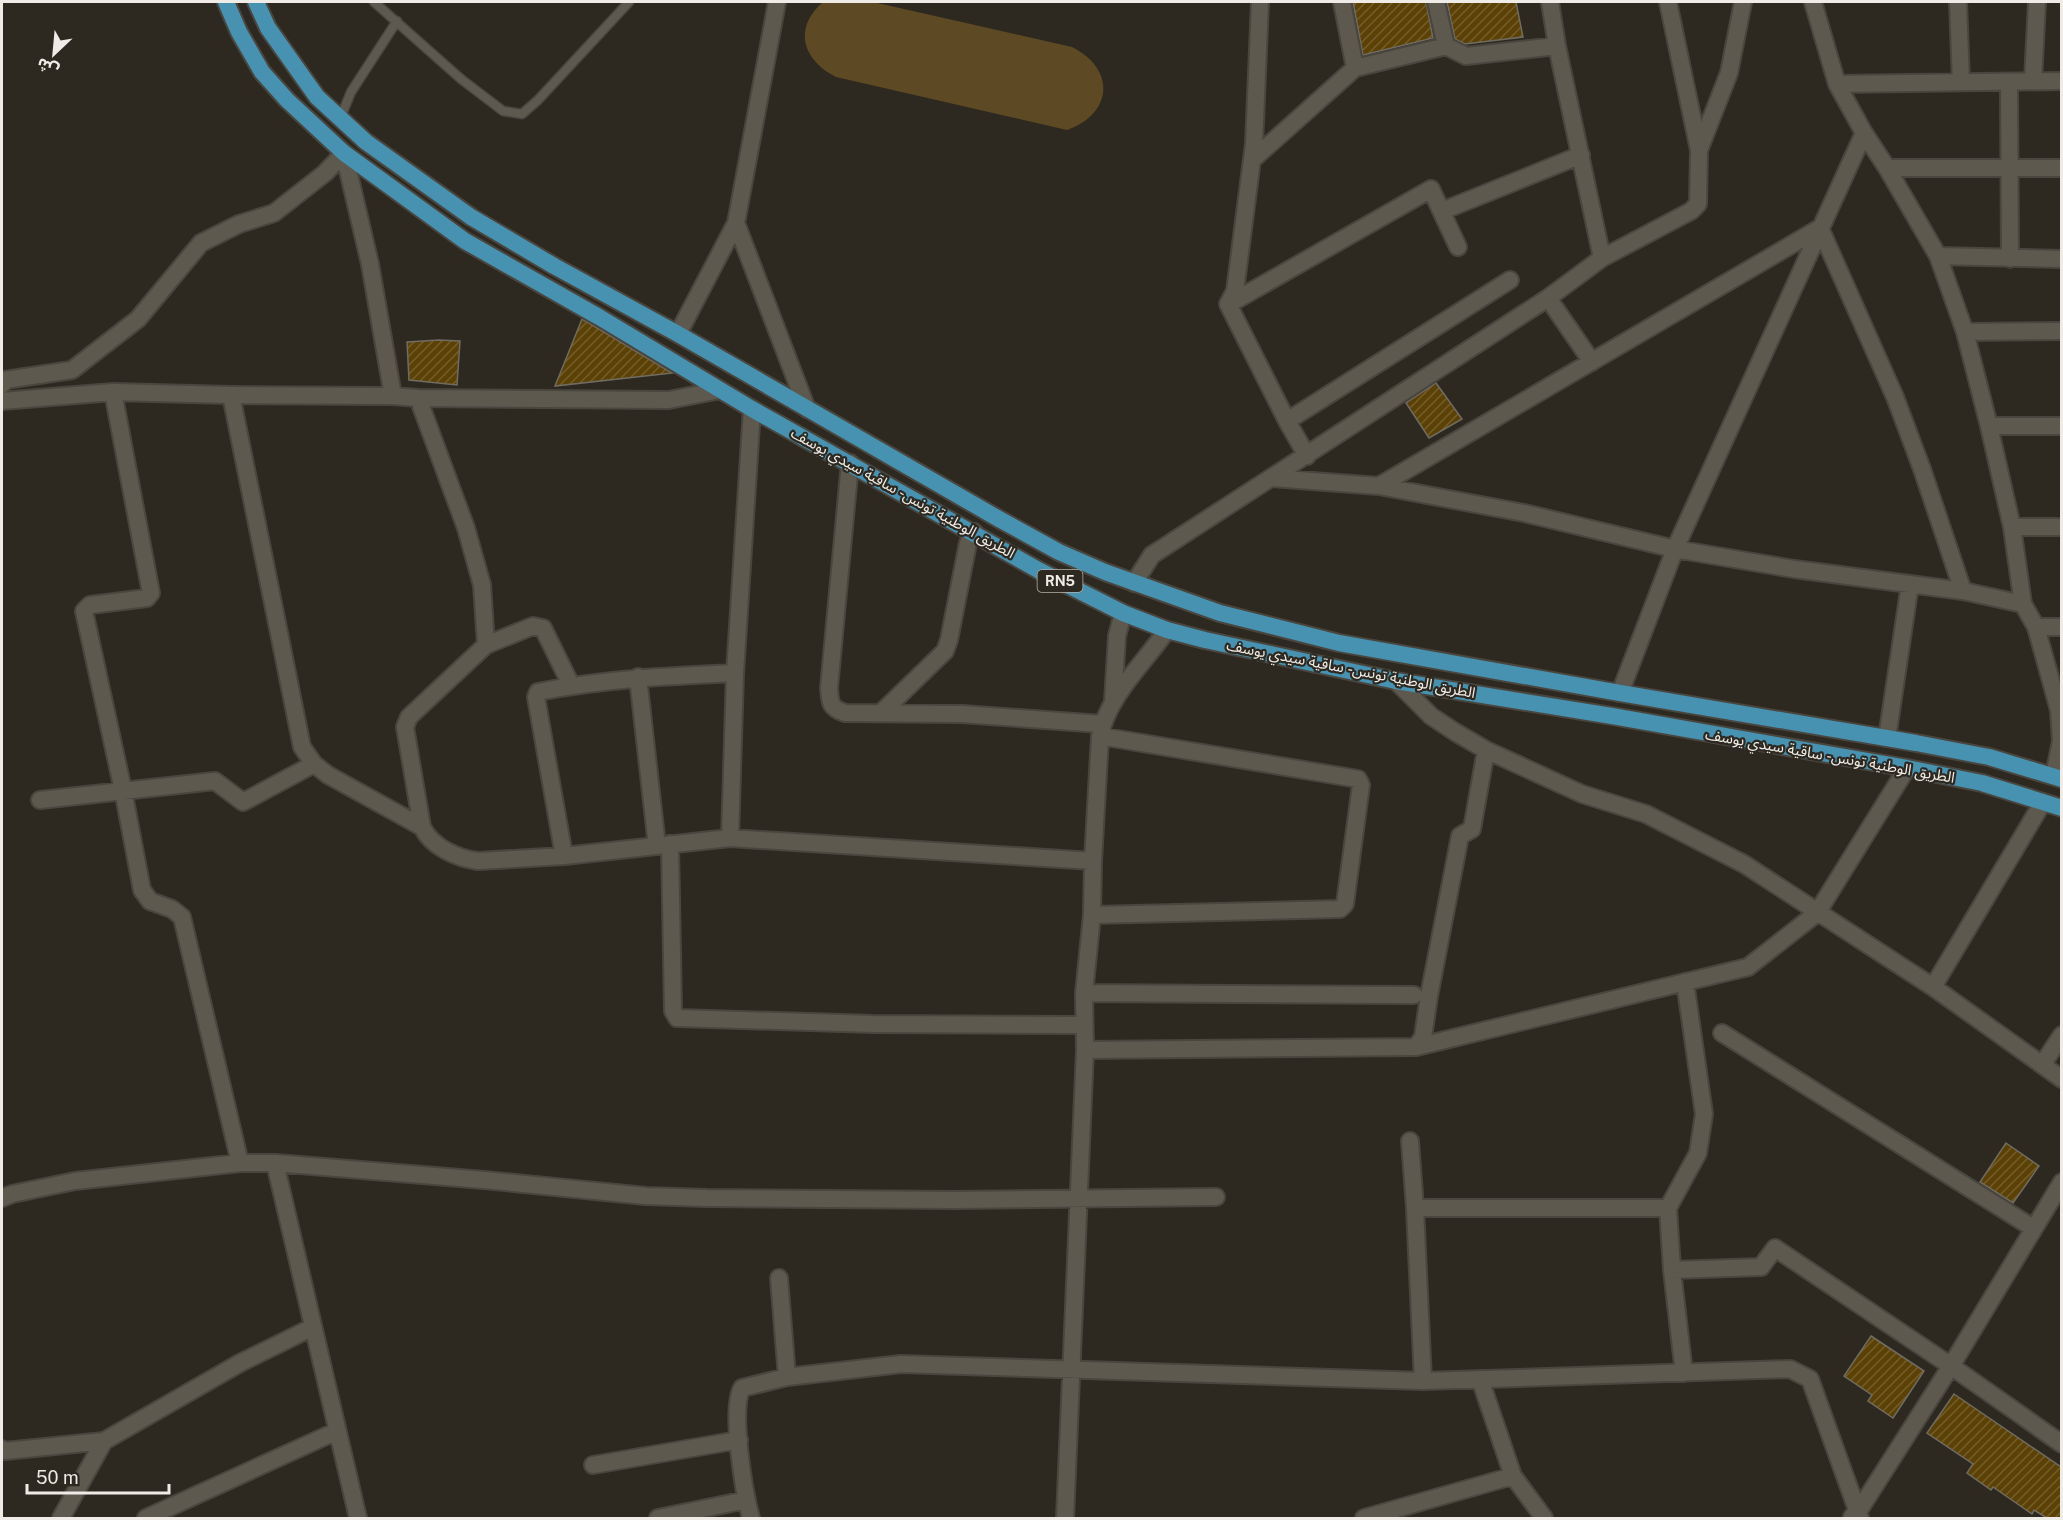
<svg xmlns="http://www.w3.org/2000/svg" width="2063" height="1520" font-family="'Public Sans','Noto Sans Arabic',sans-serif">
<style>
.pitch{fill:#5d4923}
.building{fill:url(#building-hatch);stroke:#716c62;stroke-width:1.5}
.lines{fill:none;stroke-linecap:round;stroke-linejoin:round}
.service-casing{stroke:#49463f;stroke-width:11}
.minor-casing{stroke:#49463f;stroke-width:20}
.primary-casing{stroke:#49463f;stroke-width:20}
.service{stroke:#5e594f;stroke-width:8}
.minor{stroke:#5e594f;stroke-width:16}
.primary{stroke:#4791b1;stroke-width:16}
.labels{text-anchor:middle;stroke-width:4.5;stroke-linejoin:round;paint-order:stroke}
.shield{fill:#2d2920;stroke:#b5b2ab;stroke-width:1.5}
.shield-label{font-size:14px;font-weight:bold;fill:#efece7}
.street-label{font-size:15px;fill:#efece7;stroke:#2d2920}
</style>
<defs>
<pattern id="building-hatch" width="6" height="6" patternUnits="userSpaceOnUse" patternTransform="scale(1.5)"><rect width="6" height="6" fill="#5b4105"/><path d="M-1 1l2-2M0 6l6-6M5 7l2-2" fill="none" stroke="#735d29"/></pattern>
</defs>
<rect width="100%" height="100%" fill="#2d2920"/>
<path class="pitch" d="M 823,2 L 873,2 L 1072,47 C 1116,69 1113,114 1067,130 L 836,77 C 802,60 793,28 823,2 Z"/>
<path class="building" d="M 1353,2 L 1426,2 L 1433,38 L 1363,55 Z
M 1447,2 L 1516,2 L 1523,37 L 1465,44 L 1455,39 Z
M 582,319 L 594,326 L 672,373 L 555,386 Z
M 439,340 L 460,341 L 457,385 L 409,380 L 407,342 Z
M 1436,383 L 1462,419 L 1429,438 L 1406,403 Z
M 2006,1143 L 2039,1166 L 2013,1203 L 1980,1182 Z
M 1871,1336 L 1924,1371 L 1893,1418 L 1868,1401 L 1872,1395 L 1844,1376 Z
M 1954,1394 L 2061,1467 L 2061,1518 L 2047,1518 L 2034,1510 L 2032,1514 L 1993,1487 L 1991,1490 L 1967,1473 L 1973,1464 L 1927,1433 Z"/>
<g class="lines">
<defs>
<path id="service" d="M 374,2 L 461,79 L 503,111 L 522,114 L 538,100 L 629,2
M 340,119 L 351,92 L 397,21"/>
<path id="minor" d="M 1342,2 L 1355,68 L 1446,46
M 1436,2 L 1446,46 L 1466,56 L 1557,46
M 1550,2 L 1557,46 L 1602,258
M 1668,2 L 1699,150
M 1813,2 L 1837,84 L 1864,133 L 1887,168 L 1938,256 L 1965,332 L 1989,426 L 2012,527 L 2023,604 L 2036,627 L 2059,710 L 2061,741 L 2054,776
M 1958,2 L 1961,82
M 2033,81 L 2037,2
M 2009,82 L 2010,259
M 1837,84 L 2062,81
M 344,153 L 370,264 L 393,396
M 1252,160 L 1355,68
M 1887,168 L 2062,168
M 1442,211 L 1581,155
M 736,223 L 807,409
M 1938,256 L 2062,259
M 1548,298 L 1592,362
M 1228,304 L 1235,291 L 1254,144 L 1260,2
M 1228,304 L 1287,421 L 1307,456
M 1229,304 L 1431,189 L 1458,247
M 1965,332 L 2062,331
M 678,334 L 736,223 L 777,2
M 2,385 L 5,380 L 72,370 L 138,319 L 201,243 L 239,224 L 274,213 L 325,173 L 344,153
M 113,392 L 151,593 L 147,598 L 90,605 L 84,611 L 123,790 L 142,890 L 150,901 L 172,909 L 182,917 L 240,1163
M 231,395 L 302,747 L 314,764 L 328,775 L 422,827
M 418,398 L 466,528 L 482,585 L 486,645 L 409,717 L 405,727 L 422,827 C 432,847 456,858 478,861 L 564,856 L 730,838 L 1093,861
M 2,401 L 113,392 L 231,395 L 393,396 L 418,398 L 669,400 L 720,390
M 1287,421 L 1510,280
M 1989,426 L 2062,426
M 850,463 L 829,688 C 830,703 830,708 845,713 L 962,714 L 1102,724
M 1272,478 L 1379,486 L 1524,513 L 1675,549 L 1794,569 L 1963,591 L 2023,604
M 1379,486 L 1820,228 L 1895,397 L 1922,469 L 1963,591
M 2012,527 L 2062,527
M 1134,583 L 1152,555 L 1548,298 L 1602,258 L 1691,211 L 1698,204 L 1699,150 L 1729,73 L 1743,2
M 2036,627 L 2062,627
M 486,645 L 533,626 L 543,628 L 571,685
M 638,677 L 657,846
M 1396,681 L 1431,716 L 1455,732 L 1486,750 L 1582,794 L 1646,814 L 1744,864 L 1933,987 L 2062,1079
M 1620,693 L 1675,549 L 1864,133
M 1113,701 L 1117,636 L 1123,613
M 882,712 L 945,651 L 949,640 L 968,543 L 974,532
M 1887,738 L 1910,584
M 40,800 L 215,781 L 243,802 L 314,764
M 730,838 L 735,673 L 752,409
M 670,844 L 673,1011 L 677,1018 L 873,1024 L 1084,1025
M 564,856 L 536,697 L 538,692 C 603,679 668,676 735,673
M 1092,915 L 1340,909 L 1345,904 L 1361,785 L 1358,779 L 1100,736
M 1933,987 L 2043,802
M 1084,993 L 1414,995
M 1722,1033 L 2033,1228
M 1416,1047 L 1423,1037 L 1429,996 L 1460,836 L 1472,829 L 1486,750
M 1085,1050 L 1416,1047 L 1748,967 L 1817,913 L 1907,768
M 2042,1065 L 2062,1035
M 1410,1141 L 1415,1208
M 275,1163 L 358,1518
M 2,1198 L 12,1194 L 75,1181 L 240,1163 L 275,1163 L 484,1180 L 646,1196 L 707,1198 L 955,1200 L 1216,1197
M 1668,1208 L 1698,1153 L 1704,1114 L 1685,982
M 1672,1270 L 1761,1267 L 1775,1248 L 1951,1366 L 2062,1444
M 779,1278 L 787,1377
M 1480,1379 L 1513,1476 L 1544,1518
M 1423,1381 L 1415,1208 L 1668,1208 L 1672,1270 L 1684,1373
M 2,1449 L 5,1451 L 104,1441
M 593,1465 L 739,1440
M 1852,1517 L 1858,1512 L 1951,1366 L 2062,1182
M 61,1518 L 104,1441 L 240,1363 L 313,1327
M 146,1518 L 337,1431
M 658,1518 L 746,1500
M 751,1518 C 744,1493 730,1410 742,1388 L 787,1377 L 901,1364 L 1423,1381 L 1790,1369 L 1810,1379 L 1860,1518
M 1065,1518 L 1085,1050 L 1084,993 L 1092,915 L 1093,861 L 1100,736 C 1107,697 1145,662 1167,630
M 1364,1518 L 1513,1476"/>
<path id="primary" d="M 226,2 L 239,32 L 262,72 L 287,100 L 344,153 L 465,241 L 599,317 L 752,409 L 1040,571 L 1123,613 L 1167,630 L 1205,640 L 1396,681 L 1612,716 L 1907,768 L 1982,783 L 2062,808
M 256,2 L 268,28 L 317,97 L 366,142 L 471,217 L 554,266 L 678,334 L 999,519 L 1059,552 L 1105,572 L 1220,613 L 1339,643 L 1620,693 L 1916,743 L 1989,757 L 2062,779"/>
</defs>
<use href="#service" class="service-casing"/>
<use href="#minor" class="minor-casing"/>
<use href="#primary" class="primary-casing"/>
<use href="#service" class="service"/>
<use href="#minor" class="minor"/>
<use href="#primary" class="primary"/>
</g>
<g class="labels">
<rect class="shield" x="1037.5" y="570" width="45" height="22" rx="4.5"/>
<g class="shield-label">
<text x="1060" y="586">RN5</text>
</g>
<g class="street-label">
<text transform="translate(903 493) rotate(29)" y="5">الطريق الوطنية تونس - ساقية سيدي يوسف</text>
<text transform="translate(1351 669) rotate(11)" y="5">الطريق الوطنية تونس - ساقية سيدي يوسف</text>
<text transform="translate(1830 756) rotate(10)" y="5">الطريق الوطنية تونس - ساقية سيدي يوسف</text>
</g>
</g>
<rect width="2063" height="1520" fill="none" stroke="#efece7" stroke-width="6"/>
<g transform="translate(54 54) rotate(206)" stroke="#2d2920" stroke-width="4.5" paint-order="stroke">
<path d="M0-4.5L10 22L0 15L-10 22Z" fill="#efece7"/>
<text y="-9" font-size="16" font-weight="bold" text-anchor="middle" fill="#efece7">ش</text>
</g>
<path d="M27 1484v9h142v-9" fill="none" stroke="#efece7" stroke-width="3"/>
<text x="36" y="1484" font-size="18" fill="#efece7" stroke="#2d2920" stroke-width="4.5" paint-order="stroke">50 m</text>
</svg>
